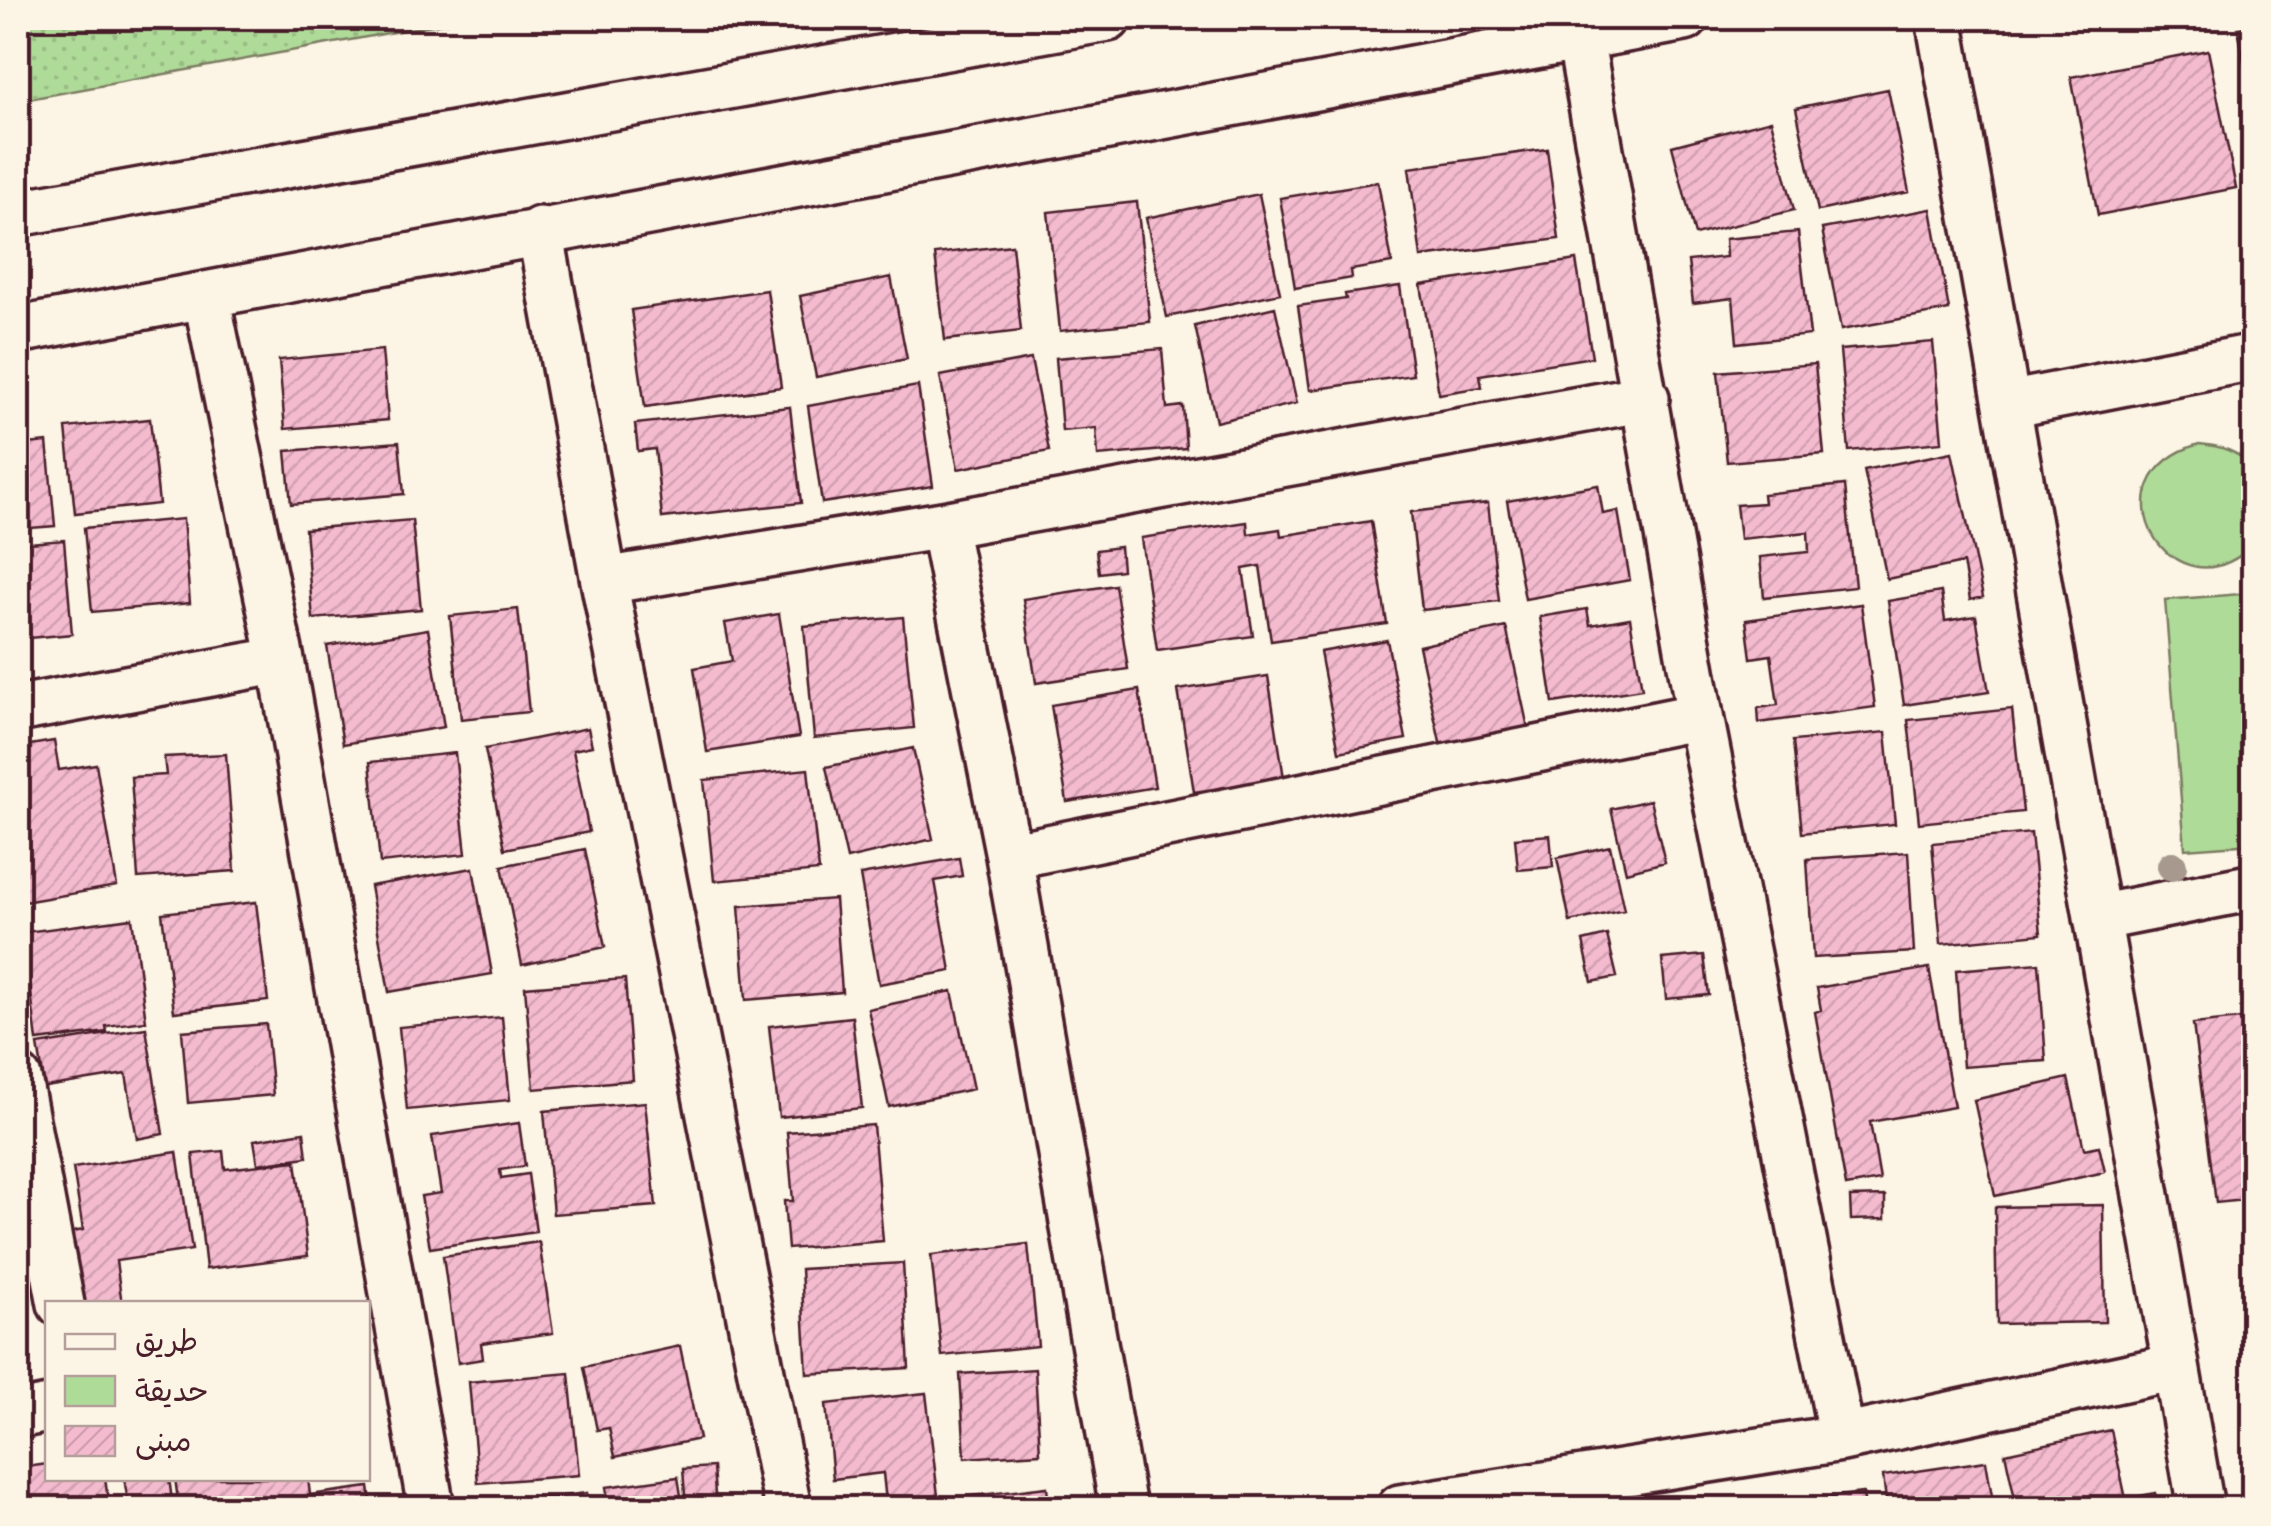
<svg xmlns="http://www.w3.org/2000/svg" width="2271" height="1526" font-family="'Architects Daughter','Playpen Sans Arabic',sans-serif">
<style>
.grass{fill:url(#grass-dots);stroke:#7c7d62;stroke-width:2.5}
.park{fill:#afdb99;stroke:#7c7d62;stroke-width:2.5}
.building{fill:url(#building-hatch);stroke:#4a1f2b;stroke-width:2.5}
.lines{fill:none;stroke-linecap:round;stroke-linejoin:round}
.minor-casing{stroke:#4a1f2b;stroke-width:52}
.minor{stroke:#fcf5e5;stroke-width:45}
.tree{fill:#a8998e}
</style>
<defs>
<pattern id="grass-dots" width="8" height="8" patternUnits="userSpaceOnUse" patternTransform="scale(2.5)"><rect width="8" height="8" fill="#afdb99"/><path d="M2 2h.1M6 6h.1" fill="none" stroke="#98bc84" stroke-width="1.8" stroke-linecap="round"/></pattern>
<pattern id="building-hatch" width="6" height="6" patternUnits="userSpaceOnUse" patternTransform="scale(2.5)"><rect width="6" height="6" fill="#f4bbcf"/><path d="M-1 1l2-2M0 6l6-6M5 7l2-2" fill="none" stroke="#d3a0b2"/></pattern>
</defs>
<rect width="100%" height="100%" fill="#fcf5e5"/>
<filter id="ink" filterUnits="userSpaceOnUse"><feTurbulence type="fractalNoise" baseFrequency=".01" numOctaves="2"/><feDisplacementMap in="SourceGraphic" scale="20" xChannelSelector="R" yChannelSelector="G"/><feConvolveMatrix kernelMatrix="1 2 1 2 8 2 1 2 1" color-interpolation-filters="sRGB"/></filter>
<g filter="url(#ink)">
<path class="grass" d="M 18,18 L 470,18 L 18,101 Z"/>
<path class="park" d="M 2199,444 C 2222,446 2236,451 2254,467 L 2253,545 C 2173,622 2086,478 2199,444 Z
M 2253,593 L 2253,844 L 2185,849 L 2165,600 Z"/>
<path class="building" d="M 2254,25 L 2254,120 L 2238,28 Z
M 2208,50 L 2236,188 L 2098,215 L 2071,77 Z
M 1888,89 L 1909,192 L 1818,211 L 1796,108 Z
M 1771,120 L 1794,210 L 1695,235 L 1672,146 Z
M 1547,149 L 1559,239 L 1421,257 L 1409,168 Z
M 1378,182 L 1392,263 L 1351,270 L 1352,278 L 1295,288 L 1280,198 Z
M 1259,194 L 1280,293 L 1167,317 L 1146,218 Z
M 1137,202 L 1150,322 L 1060,331 L 1048,212 Z
M 1931,209 L 1949,310 L 1841,330 L 1822,229 Z
M 1798,232 L 1810,335 L 1737,343 L 1733,298 L 1693,303 L 1688,261 L 1726,257 L 1725,239 Z
M 1012,245 L 1021,331 L 945,340 L 935,254 Z
M 1576,260 L 1592,357 L 1480,375 L 1482,387 L 1439,394 L 1421,285 Z
M 891,277 L 907,359 L 816,377 L 800,296 Z
M 1400,286 L 1413,375 L 1310,390 L 1298,306 L 1346,299 L 1345,294 Z
M 767,290 L 781,387 L 645,407 L 631,310 Z
M 1275,307 L 1297,403 L 1216,422 L 1195,326 Z
M 1933,342 L 1942,442 L 1849,451 L 1840,350 Z
M 1162,349 L 1167,408 L 1183,406 L 1186,448 L 1098,456 L 1096,428 L 1062,431 L 1056,358 Z
M 382,350 L 388,420 L 285,429 L 279,360 Z
M 1031,359 L 1049,451 L 958,469 L 940,376 Z
M 1815,364 L 1824,454 L 1727,462 L 1718,372 Z
M 918,386 L 933,486 L 822,503 L 808,406 Z
M 790,407 L 801,503 L 662,518 L 655,449 L 638,451 L 635,424 Z
M 150,419 L 159,504 L 75,513 L 66,428 Z
M 47,442 L 55,526 L 18,529 L 18,445 Z
M 399,442 L 404,494 L 291,504 L 286,451 Z
M 1952,452 L 1983,597 L 1970,600 L 1963,563 L 1887,579 L 1864,470 Z
M 1598,485 L 1603,514 L 1618,511 L 1630,580 L 1525,599 L 1507,501 Z
M 1845,485 L 1855,587 L 1764,597 L 1760,557 L 1809,552 L 1808,532 L 1740,539 L 1736,505 L 1764,503 L 1763,494 Z
M 1488,503 L 1499,601 L 1422,610 L 1411,512 Z
M 183,519 L 190,603 L 92,612 L 84,528 Z
M 412,520 L 421,609 L 313,619 L 305,529 Z
M 1371,521 L 1387,624 L 1271,641 L 1260,566 L 1243,569 L 1253,636 L 1157,650 L 1141,538 L 1247,522 L 1248,534 L 1280,529 L 1281,536 Z
M 64,540 L 72,634 L 18,639 L 18,544 Z
M 1120,547 L 1122,570 L 1099,573 L 1096,550 Z
M 1115,585 L 1128,669 L 1036,683 L 1023,599 Z
M 1941,592 L 1945,621 L 1976,616 L 1989,692 L 1904,705 L 1888,601 Z
M 1861,604 L 1875,707 L 1759,723 L 1758,708 L 1778,705 L 1771,655 L 1751,658 L 1746,620 Z
M 518,609 L 529,712 L 461,719 L 450,616 Z
M 1587,609 L 1590,625 L 1630,618 L 1642,689 L 1553,703 L 1540,617 Z
M 779,614 L 799,737 L 707,752 L 694,668 L 732,661 L 725,623 Z
M 903,617 L 914,728 L 814,738 L 804,626 Z
M 1506,627 L 1528,728 L 1441,747 L 1419,646 Z
M 428,629 L 444,727 L 343,744 L 327,646 Z
M 1387,640 L 1406,739 L 1339,752 L 1320,652 Z
M 1268,676 L 1284,778 L 1194,792 L 1178,690 Z
M 1139,690 L 1155,787 L 1067,802 L 1051,705 Z
M 2012,709 L 2023,812 L 1919,823 L 1908,720 Z
M 588,728 L 592,746 L 573,750 L 589,832 L 505,849 L 485,749 Z
M 1886,732 L 1895,824 L 1802,833 L 1793,741 Z
M 54,741 L 59,770 L 96,764 L 117,886 L 18,903 L 18,747 Z
M 913,748 L 933,839 L 847,859 L 826,767 Z
M 455,753 L 466,854 L 380,863 L 370,762 Z
M 226,754 L 235,871 L 138,878 L 131,777 L 166,775 L 164,757 Z
M 808,769 L 819,871 L 714,881 L 704,780 Z
M 1650,800 L 1665,862 L 1626,872 L 1611,809 Z
M 2031,833 L 2041,934 L 1941,944 L 1932,843 Z
M 1550,835 L 1553,867 L 1518,870 L 1515,838 Z
M 1610,846 L 1624,910 L 1570,922 L 1557,858 Z
M 585,849 L 605,947 L 522,965 L 502,866 Z
M 1908,852 L 1914,952 L 1813,958 L 1807,859 Z
M 959,858 L 962,876 L 935,881 L 951,971 L 879,984 L 860,875 Z
M 473,868 L 492,974 L 389,992 L 370,886 Z
M 835,899 L 842,992 L 746,1000 L 739,906 Z
M 256,902 L 268,1001 L 174,1012 L 162,913 Z
M 132,918 L 146,1021 L 106,1026 L 107,1032 L 37,1041 L 28,968 L 18,969 L 18,933 Z
M 1607,935 L 1617,977 L 1592,982 L 1583,941 Z
M 1704,955 L 1709,995 L 1666,999 L 1662,959 Z
M 2039,963 L 2046,1061 L 1963,1067 L 1956,970 Z
M 1929,968 L 1954,1107 L 1870,1122 L 1880,1180 L 1846,1186 L 1815,1012 L 1821,1010 L 1817,988 Z
M 625,979 L 633,1080 L 534,1089 L 525,987 Z
M 952,991 L 973,1089 L 889,1107 L 868,1009 Z
M 502,1017 L 510,1100 L 407,1110 L 399,1027 Z
M 852,1017 L 862,1108 L 779,1117 L 769,1026 Z
M 2249,1018 L 2254,1055 L 2254,1199 L 2216,1203 L 2193,1024 Z
M 266,1024 L 273,1095 L 188,1103 L 182,1031 Z
M 146,1028 L 163,1134 L 137,1139 L 126,1074 L 45,1087 L 38,1045 Z
M 2068,1078 L 2084,1149 L 2099,1146 L 2105,1172 L 1995,1196 L 1974,1100 Z
M 645,1102 L 656,1206 L 553,1214 L 544,1111 Z
M 519,1123 L 525,1166 L 500,1170 L 501,1178 L 528,1174 L 536,1232 L 430,1248 L 421,1196 L 441,1193 L 432,1136 Z
M 873,1125 L 883,1241 L 788,1249 L 784,1201 L 793,1201 L 787,1132 Z
M 304,1132 L 307,1157 L 258,1164 L 254,1140 Z
M 223,1151 L 225,1169 L 296,1161 L 308,1256 L 206,1269 L 193,1154 Z
M 177,1152 L 192,1250 L 116,1261 L 122,1304 L 79,1304 L 68,1233 L 83,1230 L 73,1168 Z
M 1885,1196 L 1885,1219 L 1851,1220 L 1850,1197 Z
M 2103,1205 L 2105,1322 L 1997,1324 L 1995,1207 Z
M 539,1242 L 553,1333 L 481,1343 L 483,1359 L 458,1363 L 443,1256 Z
M 1028,1244 L 1038,1346 L 942,1356 L 931,1255 Z
M 903,1263 L 909,1368 L 807,1374 L 801,1269 Z
M 680,1346 L 699,1439 L 615,1457 L 609,1428 L 597,1430 L 584,1367 Z
M 1035,1369 L 1040,1453 L 965,1458 L 960,1374 Z
M 569,1373 L 579,1475 L 478,1483 L 469,1382 Z
M 926,1393 L 938,1496 L 886,1502 L 883,1473 L 833,1479 L 826,1404 Z
M 2111,1430 L 2126,1499 L 2155,1493 L 2159,1508 L 2017,1508 L 2005,1453 Z
M 1986,1461 L 1994,1508 L 1887,1508 L 1883,1476 Z
M 48,1464 L 48,1478 L 105,1478 L 109,1508 L 18,1508 L 18,1468 Z
M 713,1467 L 716,1508 L 686,1508 L 683,1469 Z
M 678,1477 L 683,1508 L 609,1508 L 606,1487 Z
M 124,1478 L 169,1478 L 173,1508 L 129,1508 Z
M 175,1478 L 308,1478 L 310,1495 L 369,1487 L 372,1508 L 179,1508 Z
M 1047,1487 L 1049,1508 L 964,1508 L 963,1497 Z
M 587,1493 L 589,1508 L 492,1508 L 492,1505 Z
M 1863,1493 L 1865,1508 L 1780,1508 L 1779,1503 Z
M 1741,1502 L 1742,1508 L 1709,1508 Z"/>
<g class="lines">
<defs>
<path id="minor" d="M 1939,18 L 2201,1508
M 1580,37 L 1700,716 L 1842,1438
M 18,213 L 1108,18
M 540,230 L 604,581 L 788,1508
M 206,295 L 281,660 L 431,1508
M 18,330 L 1685,18
M 2008,405 L 2254,357
M 943,525 L 1009,856 L 1123,1508
M 604,581 L 943,525 L 1646,398
M 18,709 L 281,660
M 1009,856 L 1700,716
M 2097,918 L 2254,887
M 18,1078 L 61,1304
M 18,1415 L 48,1409
M 1400,1508 L 1842,1438 L 2176,1367"/>
</defs>
<use href="#minor" class="minor-casing"/>
<use href="#minor" class="minor"/>
</g>
<circle class="tree" cx="2172" cy="866" r="15"/>
</g>
<rect width="2271" height="1526" fill="none" stroke="#fcf5e5" stroke-width="60"/>
<rect x="30" y="30" width="2211" height="1466" fill="none" stroke="#4a1f2b" stroke-width="4" filter="url(#ink)"/>
<rect x="45" y="1301" width="325" height="180" fill="#fcf5e5" stroke="#b59f9b" stroke-width="2.5"/>
<rect x="65" y="1334" width="50" height="15" fill="#fcf5e5" stroke="#b59f9b" stroke-width="2.5"/>
<text x="135" y="1351" font-size="30" fill="#4a1f2b">طريق</text>
<rect x="65" y="1376" width="50" height="30" fill="#afdb99" stroke="#b59f9b" stroke-width="2.5"/>
<text x="135" y="1401" font-size="30" fill="#4a1f2b">حديقة</text>
<rect x="65" y="1426" width="50" height="30" fill="url(#building-hatch)" stroke="#b59f9b" stroke-width="2.5"/>
<text x="135" y="1451" font-size="30" fill="#4a1f2b">مبنى</text>
</svg>
